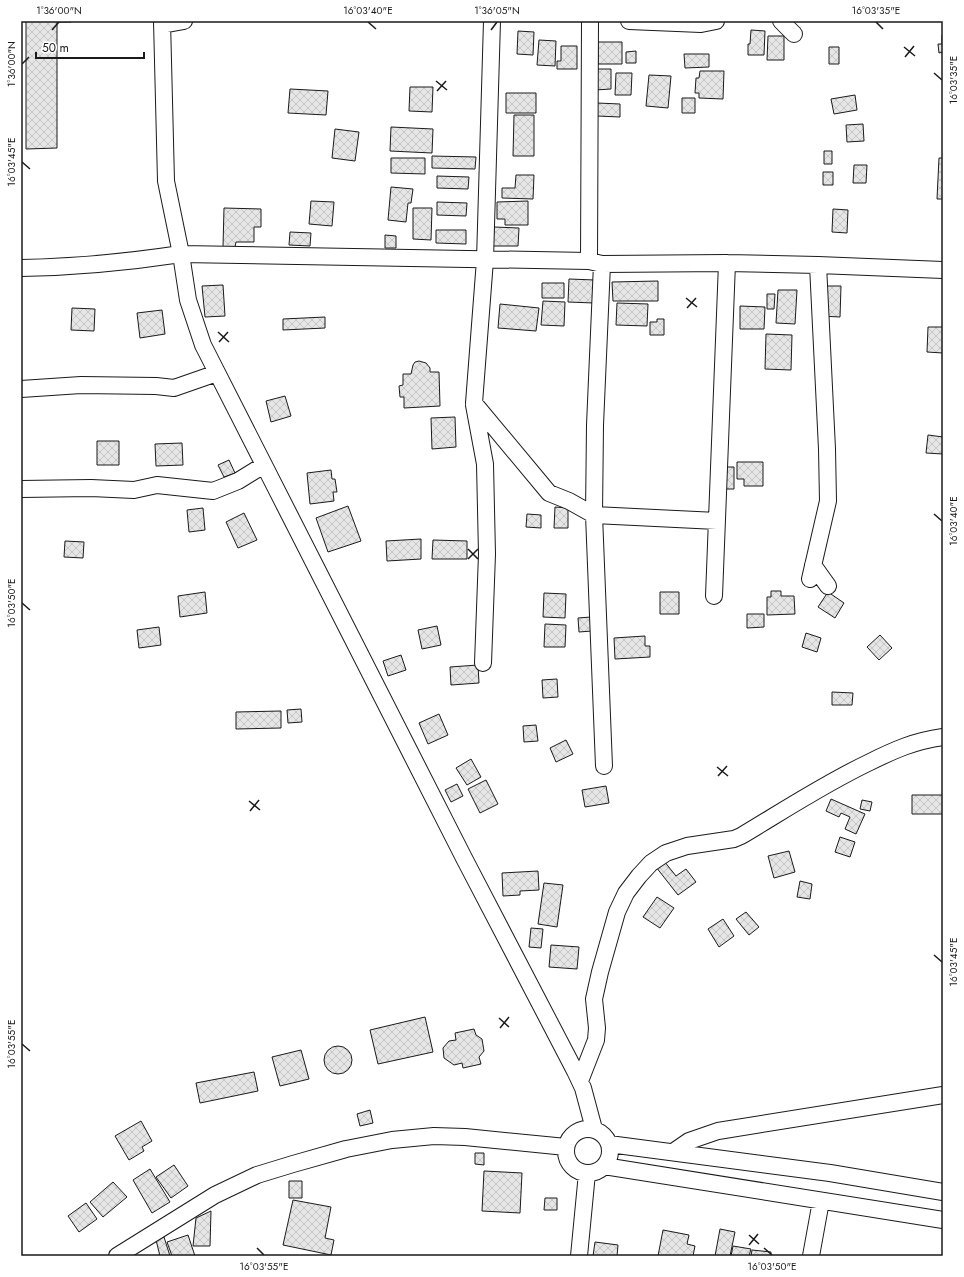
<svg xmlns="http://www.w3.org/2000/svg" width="964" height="1277" font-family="Jost,sans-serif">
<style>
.building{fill:url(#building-cross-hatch);stroke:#1a1a1a}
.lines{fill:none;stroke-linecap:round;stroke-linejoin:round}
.minor-casing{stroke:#1a1a1a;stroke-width:18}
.minor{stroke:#fff;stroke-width:16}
.ticks{fill:none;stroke:#1a1a1a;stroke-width:1.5}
.neatline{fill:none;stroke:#1a1a1a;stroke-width:1.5}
.ticks-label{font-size:10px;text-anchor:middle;fill:#1a1a1a}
</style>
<defs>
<pattern id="building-cross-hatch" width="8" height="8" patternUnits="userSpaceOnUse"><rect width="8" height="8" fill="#e6e6e6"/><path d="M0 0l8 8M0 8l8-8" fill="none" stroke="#c5c5c5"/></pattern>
</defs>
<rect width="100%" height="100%" fill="#fff"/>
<path class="building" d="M 26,21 L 71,21 L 71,22 L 57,22 L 57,148 L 26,149 Z
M 751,30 L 765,31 L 764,55 L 748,55 L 748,44 L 750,44 Z
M 518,31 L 534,32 L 533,55 L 517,54 Z
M 942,35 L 943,35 L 943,52 L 939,53 L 938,44 L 942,44 Z
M 768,36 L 784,36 L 784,60 L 767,60 Z
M 539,40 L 556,41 L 555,66 L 537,65 Z
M 598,42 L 622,42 L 622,64 L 598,64 Z
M 561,46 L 577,46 L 577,69 L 557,69 L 557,61 L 561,61 Z
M 829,47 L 839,47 L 839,64 L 829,64 Z
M 636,51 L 636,63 L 626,63 L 626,52 Z
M 684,54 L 709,54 L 709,67 L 685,68 Z
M 595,69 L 611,69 L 611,89 L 595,90 Z
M 700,71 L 724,71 L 723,99 L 699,98 L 699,93 L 695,93 L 696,78 L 699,78 Z
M 616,73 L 632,73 L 631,95 L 615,95 Z
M 649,75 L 671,76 L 668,108 L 646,106 Z
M 410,87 L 433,87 L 432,112 L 409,111 Z
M 290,89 L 328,91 L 326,115 L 288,113 Z
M 506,93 L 536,93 L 536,113 L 506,113 Z
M 855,95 L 857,110 L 834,114 L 831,99 Z
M 682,98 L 695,98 L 695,113 L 682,113 Z
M 597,103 L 620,104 L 620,117 L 597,116 Z
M 514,115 L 534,115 L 534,156 L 513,156 Z
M 863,124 L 864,141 L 847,142 L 846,125 Z
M 391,127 L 433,129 L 432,153 L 390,151 Z
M 335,129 L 359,132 L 355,161 L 332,158 Z
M 824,151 L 832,151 L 832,164 L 824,164 Z
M 432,156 L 476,157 L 475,169 L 432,168 Z
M 391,158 L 425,158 L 425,174 L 391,173 Z
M 939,158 L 943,158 L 943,199 L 937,199 Z
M 854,165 L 867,165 L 866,183 L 853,183 Z
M 823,172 L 833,172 L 833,185 L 823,185 Z
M 516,175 L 534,175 L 533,199 L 502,198 L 502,188 L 515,188 Z
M 437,176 L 469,177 L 468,189 L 437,188 Z
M 391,187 L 413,189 L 411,203 L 408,203 L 406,222 L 388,220 Z
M 311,201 L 334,202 L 332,226 L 309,224 Z
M 528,201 L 528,225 L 505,225 L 505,219 L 497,219 L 497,202 Z
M 437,202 L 467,203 L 466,216 L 437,215 Z
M 224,208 L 261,209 L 261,227 L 254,227 L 254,242 L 236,242 L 235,247 L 223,247 Z
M 413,208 L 432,208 L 431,240 L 413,239 Z
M 833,209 L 848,210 L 847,233 L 832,232 Z
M 494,227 L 519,228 L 518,246 L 493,246 Z
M 436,230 L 466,230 L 466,244 L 436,243 Z
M 290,232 L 311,233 L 310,246 L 289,245 Z
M 385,235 L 396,236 L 396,248 L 385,248 Z
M 569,279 L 595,280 L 594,303 L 568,302 Z
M 658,281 L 658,301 L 613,301 L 612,282 Z
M 542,283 L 564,283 L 564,298 L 542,298 Z
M 223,285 L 225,316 L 205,317 L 202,286 Z
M 822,286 L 841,286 L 840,317 L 821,316 Z
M 778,290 L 797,290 L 795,324 L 776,323 Z
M 767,294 L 775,294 L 774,309 L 767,309 Z
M 543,301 L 565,302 L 564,326 L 541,325 Z
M 617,303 L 648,304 L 647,326 L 616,325 Z
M 500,304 L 539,308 L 536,331 L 498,328 Z
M 740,306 L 765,307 L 764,329 L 740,329 Z
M 72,308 L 95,309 L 94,331 L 71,330 Z
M 162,310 L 165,334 L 140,338 L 137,313 Z
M 325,317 L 325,328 L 283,330 L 283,319 Z
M 657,319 L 664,319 L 664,335 L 650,335 L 650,322 L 657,322 Z
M 928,327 L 943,327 L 943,353 L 927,352 Z
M 766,334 L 792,335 L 791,370 L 765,369 Z
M 419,361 L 426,363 L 430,368 L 430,372 L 439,372 L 440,406 L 404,408 L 404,397 L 400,397 L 399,386 L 403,385 L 403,374 L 411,374 L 413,365 L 415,362 Z
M 285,396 L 291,416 L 271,422 L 266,401 Z
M 455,417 L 456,447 L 432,449 L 431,418 Z
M 928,435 L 943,437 L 943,454 L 926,453 Z
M 97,441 L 119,441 L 119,465 L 97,465 Z
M 182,443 L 183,465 L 156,466 L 155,444 Z
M 229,460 L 235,473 L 224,477 L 218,465 Z
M 737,462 L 763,462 L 763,486 L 744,486 L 744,479 L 737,479 Z
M 721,467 L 734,467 L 734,489 L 721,489 Z
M 331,470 L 332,479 L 335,479 L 337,492 L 333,492 L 334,501 L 310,504 L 307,473 Z
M 348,506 L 361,541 L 328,552 L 316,518 Z
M 555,507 L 568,508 L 568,528 L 554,528 Z
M 203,508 L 205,530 L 189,532 L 187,510 Z
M 244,513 L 257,540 L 238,548 L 226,522 Z
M 527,514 L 541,515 L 541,528 L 526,527 Z
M 421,539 L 421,559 L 387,561 L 386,541 Z
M 433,540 L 467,541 L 467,559 L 432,559 Z
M 65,541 L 84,542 L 83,558 L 64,557 Z
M 771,591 L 781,591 L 781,596 L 794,596 L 795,614 L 767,615 L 767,597 L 771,597 Z
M 205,592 L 207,613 L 180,617 L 178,596 Z
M 660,592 L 679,592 L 679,614 L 660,614 Z
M 828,592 L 844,603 L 835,618 L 818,607 Z
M 544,593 L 566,594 L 565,618 L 543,617 Z
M 747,614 L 764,614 L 764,627 L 747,628 Z
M 591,617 L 592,631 L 579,632 L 578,618 Z
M 545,624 L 566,625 L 565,647 L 544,647 Z
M 437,626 L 441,645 L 422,649 L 418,630 Z
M 159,627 L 161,645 L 139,648 L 137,630 Z
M 806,633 L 821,638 L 817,652 L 802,647 Z
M 880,635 L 892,648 L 879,660 L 867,647 Z
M 645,636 L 645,646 L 650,646 L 650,657 L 615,659 L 614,638 Z
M 401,655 L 406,670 L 388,676 L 383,661 Z
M 478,665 L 479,683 L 451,685 L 450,667 Z
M 557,679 L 558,697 L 543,698 L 542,680 Z
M 832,692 L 853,693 L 852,705 L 832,705 Z
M 301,709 L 302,722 L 288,723 L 287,710 Z
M 281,711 L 281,728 L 236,729 L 236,712 Z
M 439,714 L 448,735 L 428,744 L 419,723 Z
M 536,725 L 538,741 L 524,742 L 523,726 Z
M 566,740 L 573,754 L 556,762 L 550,748 Z
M 471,759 L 481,777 L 467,785 L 456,768 Z
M 486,780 L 498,804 L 480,813 L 468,789 Z
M 457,784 L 463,796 L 451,802 L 445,790 Z
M 606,786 L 609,803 L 585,807 L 582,790 Z
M 912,795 L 943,795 L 943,814 L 912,814 Z
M 831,799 L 865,814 L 856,834 L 845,829 L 850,817 L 841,813 L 839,817 L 826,811 Z
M 862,800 L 872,802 L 870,811 L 860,809 Z
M 840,837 L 855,842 L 850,857 L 835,852 Z
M 789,851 L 795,872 L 774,878 L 768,856 Z
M 664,861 L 676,876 L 686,869 L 696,882 L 678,895 L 656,867 Z
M 538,871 L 539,890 L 520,891 L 520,895 L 503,896 L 502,873 Z
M 800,881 L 812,884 L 810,899 L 797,897 Z
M 544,883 L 563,885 L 557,927 L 538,924 Z
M 657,897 L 674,908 L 660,928 L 643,917 Z
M 746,912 L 759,927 L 749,935 L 736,919 Z
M 723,919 L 734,936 L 719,947 L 708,929 Z
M 531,928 L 543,929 L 541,948 L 529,947 Z
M 551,945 L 579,947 L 577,969 L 549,967 Z
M 425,1017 L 433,1052 L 378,1064 L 370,1030 Z
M 474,1029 L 476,1035 L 482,1039 L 484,1051 L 479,1057 L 481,1064 L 463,1068 L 462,1063 L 454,1065 L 444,1058 L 443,1048 L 449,1041 L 456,1040 L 455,1033 Z
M324 1060a14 14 0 1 1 28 0a14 14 0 1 1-28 0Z
M 301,1050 L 309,1079 L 280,1086 L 272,1057 Z
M 254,1072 L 258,1091 L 200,1103 L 196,1083 Z
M 370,1110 L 373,1123 L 360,1126 L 357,1114 Z
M 141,1121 L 152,1141 L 142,1147 L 144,1151 L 129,1160 L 115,1136 Z
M 475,1153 L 484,1153 L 484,1165 L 475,1164 Z
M 174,1165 L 188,1186 L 171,1198 L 156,1177 Z
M 150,1169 L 170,1202 L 152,1213 L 133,1180 Z
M 484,1171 L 522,1173 L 520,1213 L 482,1211 Z
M 289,1181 L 302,1181 L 302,1198 L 289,1198 Z
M 113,1182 L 127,1197 L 103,1217 L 90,1202 Z
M 545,1198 L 557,1198 L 557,1210 L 544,1210 Z
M 293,1200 L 331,1207 L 325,1238 L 334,1240 L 331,1255 L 283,1245 Z
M 86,1203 L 97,1219 L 79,1232 L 68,1216 Z
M 211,1211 L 210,1246 L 193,1246 L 196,1218 Z
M 720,1229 L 735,1232 L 730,1256 L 715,1256 Z
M 663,1230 L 689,1235 L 687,1244 L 695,1246 L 693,1256 L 658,1256 Z
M 188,1235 L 195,1256 L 172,1256 L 167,1242 Z
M 164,1237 L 170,1256 L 160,1256 L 156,1240 Z
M 595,1242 L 618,1245 L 617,1256 L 593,1256 Z
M 733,1246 L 751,1249 L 749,1256 L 731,1256 Z
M 752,1250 L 771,1252 L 771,1256 L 751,1256 Z"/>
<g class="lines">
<defs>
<path id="minor" d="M 162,21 L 166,181 L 181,254 L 188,300 L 203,345 L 465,860 L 575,1071 L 583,1088 L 594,1129
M 492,21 L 485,260 L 474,403 L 549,493 L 569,501 L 594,515 L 717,521
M 629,21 L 701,24 L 716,21
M 781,21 L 794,34
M 162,25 L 184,21
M 589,261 L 590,21
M 602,264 L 595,425 L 594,515 L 604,766
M 21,268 C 75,267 128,262 181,254 L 589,261 L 602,264 L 727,263 L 818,265 L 943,270
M 21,389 L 81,385 L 156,386 L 174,388 L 217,373
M 474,405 L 485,464 L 487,554 L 483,663
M 21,489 L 91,488 L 134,490 L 157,485 L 213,491 L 238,481 L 264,465
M 813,565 L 828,586
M 810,579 L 828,501 L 827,449 L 818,265
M 714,596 L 727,263
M 580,1081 L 596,1040 L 597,1028 L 594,999 L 600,972 L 617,912 L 626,893 L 639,876 L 651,863 L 666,853 L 687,846 L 734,839 L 741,836 C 783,811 824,784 868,763 C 894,750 914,741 943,737
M566 1151a22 22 0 1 1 44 0a22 22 0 1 1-44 0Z
M 609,1144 L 830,1173 L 943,1192
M 673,1152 L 689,1141 L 718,1131 L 943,1095
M 604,1166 L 943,1220
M 117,1256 L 215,1195 L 257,1175 L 293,1164 L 346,1149 L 392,1140 L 434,1136 L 465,1137 L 566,1147
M 579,1256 L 587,1173
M 811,1256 L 821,1201"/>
</defs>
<use href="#minor" class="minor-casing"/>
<use href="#minor" class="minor"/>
</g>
<path class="ticks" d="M 368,22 L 376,29M 876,22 L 883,29M 52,30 L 59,22M 491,30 L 497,22M 904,47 L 915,56M 905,57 L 914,46M 22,64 L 29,57M 934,73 L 942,80M 436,81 L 447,90M 437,91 L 446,81M 22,162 L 30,169M 686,298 L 697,307M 687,308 L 696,298M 218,332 L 229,342M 219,342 L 228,332M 934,514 L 942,521M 468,549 L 478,559M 468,559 L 478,549M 22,603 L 30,610M 717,767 L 728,776M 718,776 L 727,766M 249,801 L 260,810M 250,811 L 259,800M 934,955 L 942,962M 499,1018 L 509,1027M 500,1028 L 509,1017M 22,1044 L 30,1051M 749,1235 L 759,1244M 749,1245 L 758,1234M 257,1248 L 264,1255M 764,1248 L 772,1255"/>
<rect width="964" height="1277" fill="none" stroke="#ffffff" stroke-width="44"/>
<path d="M36 52v6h108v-6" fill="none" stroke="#1a1a1a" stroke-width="2"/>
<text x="42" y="52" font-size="12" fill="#1a1a1a" stroke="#ffffff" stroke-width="3" paint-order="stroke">50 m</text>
<rect x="22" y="22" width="920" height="1233" class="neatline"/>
<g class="ticks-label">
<text x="59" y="14">1°36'00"N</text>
<text x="368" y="14">16°03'40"E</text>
<text x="497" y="14">1°36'05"N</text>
<text x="876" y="14">16°03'35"E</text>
<text transform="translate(11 64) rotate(-90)" y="4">1°36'00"N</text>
<text transform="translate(953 80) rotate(-90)" y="4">16°03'35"E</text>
<text transform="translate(11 162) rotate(-90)" y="4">16°03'45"E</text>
<text transform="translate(953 521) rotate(-90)" y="4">16°03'40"E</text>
<text transform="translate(11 603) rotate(-90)" y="4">16°03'50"E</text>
<text transform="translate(953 962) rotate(-90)" y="4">16°03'45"E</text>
<text transform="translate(11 1044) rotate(-90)" y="4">16°03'55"E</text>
<text x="264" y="1270">16°03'55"E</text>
<text x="772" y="1270">16°03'50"E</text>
</g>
</svg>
